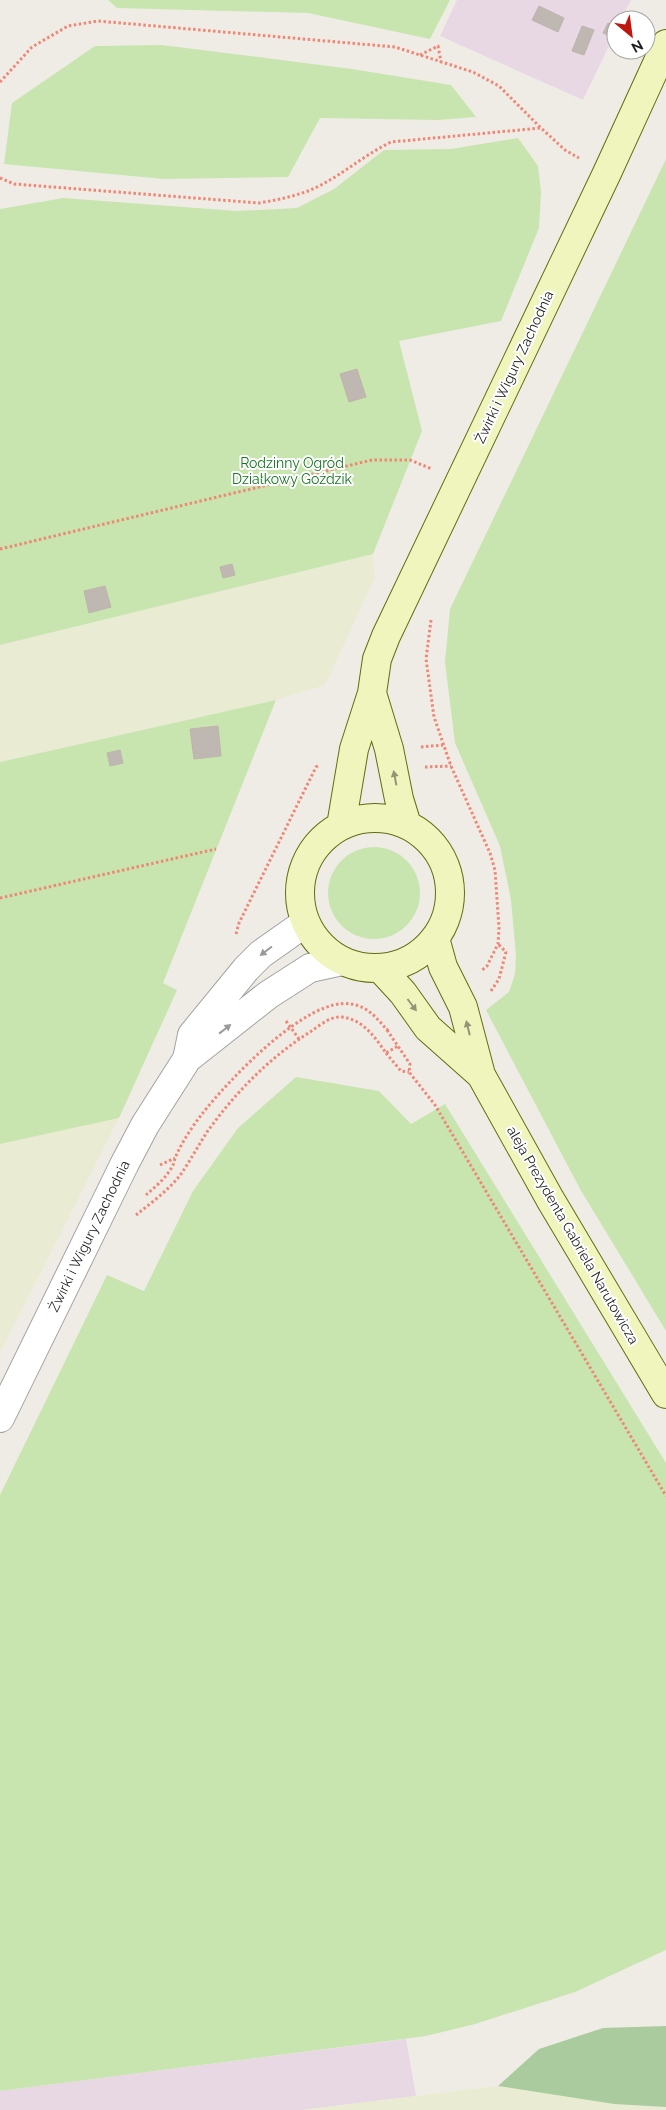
<svg xmlns="http://www.w3.org/2000/svg" width="666" height="2110" font-family="Raleway,sans-serif">
<style>
.industrial{fill:#e7d8e4}
.farmland{fill:#e9ecd2}
.grass{fill:#c8e5af}
.forest{fill:#a9cb9d}
.building{fill:#bfb8b2;stroke:#bfb4a9}
.lines{fill:none;stroke-linecap:round;stroke-linejoin:round}
.street-casing{stroke:#a3a3a3;stroke-width:30}
.secondary-casing{stroke:#606f0d;stroke-width:30}
.path{stroke:#f08776;stroke-width:3;stroke-dasharray:2.5 2.5;stroke-linecap:butt}
.street{stroke:#fff;stroke-width:28}
.secondary{stroke:#f0f5be;stroke-width:28}
.oneway{fill:#929576}
.oneway2{fill:#9a9a9a}
.labels{text-anchor:middle;stroke-width:4;stroke-linejoin:round;paint-order:stroke}
.street-label{font-size:14px;fill:#1f1f1f;stroke:#fff}
.park-label{font-size:14px;fill:#147620;stroke:#fff}
</style>
<rect width="100%" height="100%" fill="#efece6"/>
<path class="industrial" d="M 457,0 L 631,0 L 621,20 L 616,20 L 616,31 L 583,100 L 440,36 Z
M 406,2039 L 416,2096 L 302,2110 L 0,2110 L 0,2091 Z"/>
<path class="farmland" d="M 373,554 L 375,578 L 325,685 L 276,700 L 0,762 L 0,645 Z
M 119,1118 L 0,1353 L 0,1144 Z
M 498,2086 L 614,2104 L 666,2107 L 666,2110 L 302,2110 Z"/>
<path class="grass" d="M 108,0 L 450,0 L 430,39 L 308,13 L 117,8 Z
M 162,45 L 352,69 L 451,85 L 476,117 L 438,120 L 320,118 L 288,177 L 164,179 L 4,164 L 12,103 L 95,46 Z
M 518,138 L 538,166 L 541,192 L 539,228 L 501,321 L 399,341 L 422,431 L 373,554 L 0,645 L 0,209 L 63,198 L 237,211 L 297,208 L 334,189 L 384,150 L 451,149 Z
M 666,159 L 666,1331 L 580,1189 L 486,1010 L 509,992 L 515,974 L 516,955 L 511,900 L 500,846 L 455,743 L 445,662 L 450,609 Z
M 276,700 L 163,983 L 177,990 L 119,1118 L 0,1144 L 0,762 Z
M328 893a46 46 0 1 1 92 0a46 46 0 1 1-92 0Z
M 296,1077 L 379,1091 L 411,1124 L 445,1104 L 666,1463 L 666,1950 L 575,1992 L 475,2024 L 426,2036 L 0,2091 L 0,1495 L 107,1275 L 144,1291 L 193,1191 L 238,1128 Z"/>
<path class="forest" d="M 666,2026 L 666,2107 L 614,2104 L 498,2086 L 539,2049 L 603,2028 Z"/>
<path class="building" d="M 539,6 L 564,18 L 558,32 L 532,20 Z
M 608,23 L 614,26 L 610,36 L 603,33 Z
M 582,26 L 594,30 L 584,55 L 572,51 Z
M 357,369 L 366,397 L 349,402 L 340,374 Z
M 232,564 L 235,575 L 223,578 L 220,567 Z
M 105,586 L 111,607 L 89,613 L 84,591 Z
M 218,726 L 221,756 L 194,759 L 190,729 Z
M 120,750 L 123,763 L 110,766 L 107,753 Z"/>
<g class="lines">
<defs>
<path id="street" d="M 188,1058 L 268,995 L 310,968 L 342,961
M 0,1418 L 125,1163 L 145,1125 L 187,1059 L 192,1035 L 246,969 L 261,954 L 305,923"/>
<path id="secondary" d="M 372,693 L 389,749 L 399,799 L 407,825
M300 893a75 75 0 1 1 150 0a75 75 0 1 1-150 0Z
M 341,826 L 354,749 L 372,693 L 377,659 L 386,636 L 607,173 L 666,44
M 435,938 L 443,967 L 463,1007 L 481,1075 L 550,1199 L 666,1394
M 380,968 L 403,993 L 428,1028 L 481,1075"/>
</defs>
<use href="#street" class="street-casing"/>
<use href="#secondary" class="secondary-casing"/>
<path class="path" d="M 420,55 L 438,46 L 441,62
M 0,82 L 32,47 L 68,26 L 98,21 L 395,47 L 473,72 L 499,86 L 541,128 L 565,150 L 579,158
M 0,178 L 14,184 L 259,203 C 276,200 292,197 308,191 C 338,179 362,156 391,142 L 541,128
M 0,549 L 372,460 L 410,460 L 432,469
M 431,620 L 426,659 L 434,717 L 451,766 L 490,853 L 495,870 L 499,928 L 498,944 L 487,966 L 481,971
M 421,747 L 443,745
M 425,767 L 451,766
M 0,898 L 216,849
M 236,934 L 239,923 L 316,767 L 319,765
M 491,991 L 499,979 L 506,952 L 498,944
M 286,1021 L 299,1039
M 387,1030 L 410,1064 L 409,1072 L 435,1105 L 666,1496
M 386,1053 L 401,1071 L 409,1072
M 160,1165 L 175,1158
M 146,1195 C 155,1187 166,1178 172,1167 C 174,1164 174,1160 176,1156 C 182,1142 192,1127 202,1114 C 227,1082 307,996 351,1004 C 367,1006 377,1018 387,1030 L 389,1028
M 136,1215 C 151,1203 169,1190 181,1174 C 190,1161 198,1146 207,1132 C 235,1093 269,1058 310,1032 C 319,1026 329,1017 340,1017 C 362,1018 375,1037 386,1053 L 398,1046"/>
<use href="#street" class="street"/>
<use href="#secondary" class="secondary"/>
</g>
<defs><path id="oneway-solid" d="M-6-.8H1V-3.2L6.5 0L1 3.2V.8H-6Z" transform="scale(1.25)"/></defs>
<g class="oneway">
<use href="#oneway-solid" transform="translate(395 778) rotate(-101)"/>
<use href="#oneway-solid" transform="translate(412 1005) rotate(53)"/>
<use href="#oneway-solid" transform="translate(468 1028) rotate(-104)"/>
</g>
<g class="oneway2">
<use href="#oneway-solid" transform="translate(266 951) rotate(143)"/>
<use href="#oneway-solid" transform="translate(225 1029) rotate(-38)"/>
</g>
<g class="labels">
<g class="street-label">
<text transform="translate(514 367) rotate(-65)" y="5">Żwirki i Wigury Zachodnia</text>
<text transform="translate(573 1235) rotate(60)" y="5">aleja Prezydenta Gabriela Narutowicza</text>
<text transform="translate(89 1236) rotate(-64)" y="5">Żwirki i Wigury Zachodnia</text>
</g>
<g class="park-label">
<text x="292" y="468">Rodzinny Ogród<tspan x="292" dy="16">Działkowy Goździk</tspan></text>
</g>
</g>
<g transform="translate(631 35) rotate(151)"><circle r="24" fill="#ffffff" stroke="#a5a5a5"/>
<path d="M0-4L9 19L0 12L-9 19Z" fill="#bf160e"/>
<text y="-8" font-size="14" font-weight="bold" text-anchor="middle" fill="#1f1f1f">N</text>
</g>
</svg>
